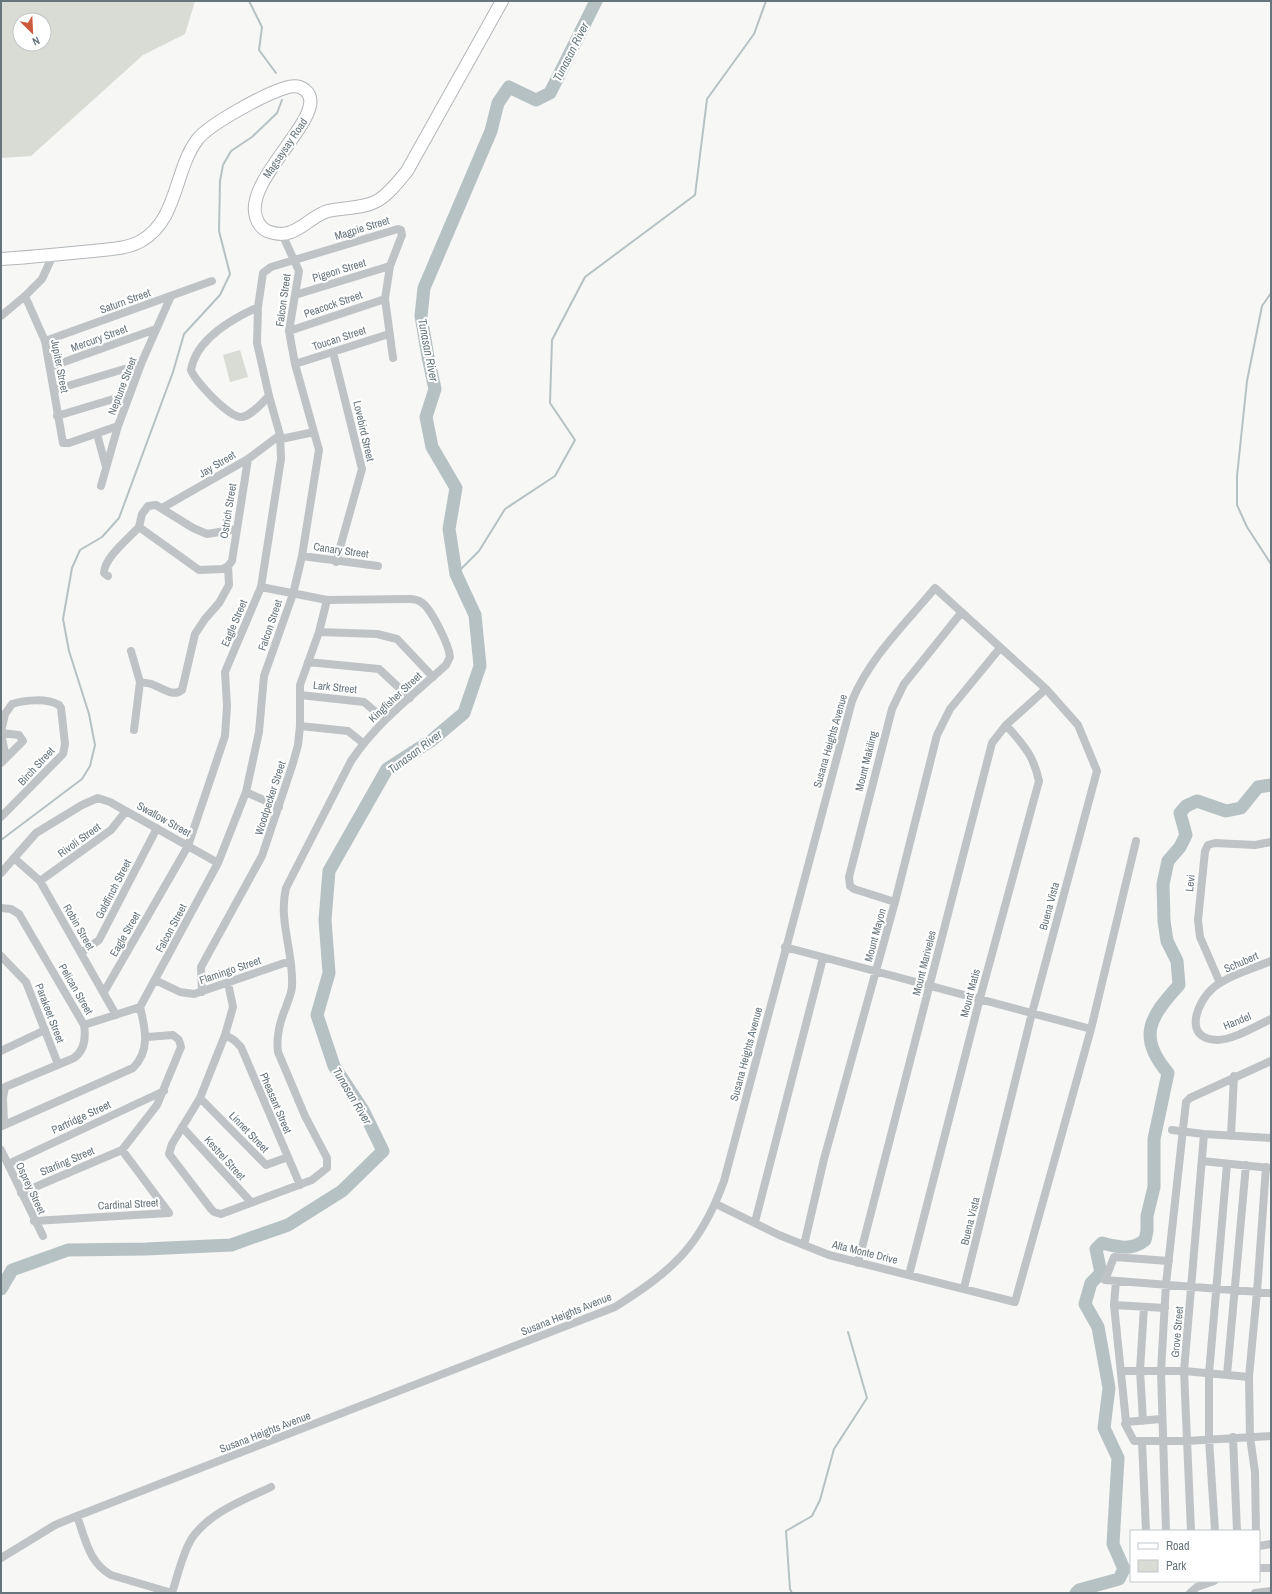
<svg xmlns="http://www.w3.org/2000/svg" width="1272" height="1594" font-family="'Archivo Narrow',sans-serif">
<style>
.green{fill:#d8dcd5;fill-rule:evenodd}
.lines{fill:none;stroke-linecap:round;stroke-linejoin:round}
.stream{stroke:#b6c1c4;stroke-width:2}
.river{stroke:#b6c1c4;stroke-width:13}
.secondary-casing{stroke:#b2b7ba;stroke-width:14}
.street{stroke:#bfc3c6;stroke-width:8}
.secondary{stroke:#fff;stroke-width:12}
.labels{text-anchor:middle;stroke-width:4;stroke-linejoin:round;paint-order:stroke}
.street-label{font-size:11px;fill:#66747c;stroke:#fff}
.water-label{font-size:12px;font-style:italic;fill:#66797e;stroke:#fff}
</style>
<rect width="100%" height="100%" fill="#f7f7f5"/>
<path class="green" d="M 1,1 L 195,1 L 185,34 L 143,55 L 31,156 L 1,158 ZM 20,20 L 44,20 L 44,44 L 20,44 Z
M 240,350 L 248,377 L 230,382 L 223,355 Z"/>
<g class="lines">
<path class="stream" d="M 249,1 L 262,27 L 259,50 L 276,73
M 1271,293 L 1262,306 L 1247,381 L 1237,476 L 1237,505 L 1247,527 L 1271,564
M 456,574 L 479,551 L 505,509 L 555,476 L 575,440 L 550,403 L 552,340 L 585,277 L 695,195 L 707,99 L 754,34 L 766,1
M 1,840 L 82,779 L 90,766 L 95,745 L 89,714 L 69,651 L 63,619 L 72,568 L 80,550 L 102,537 L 119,518 L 173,372 L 184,334 L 220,295 L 230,274 L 219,231 L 220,181 L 223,165 L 231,151 L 252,137 L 277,113 L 282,100
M 792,1593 L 790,1589 L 786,1531 L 812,1516 L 820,1500 L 834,1449 L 867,1398 L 848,1332"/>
<path class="river" d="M 1,1289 L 12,1270 L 68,1250 L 146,1249 L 231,1245 L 288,1225 L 342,1191 L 383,1151 L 363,1110 L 334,1066 L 317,1015 L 329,973 L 325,920 L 329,871 L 387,769 L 432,740 L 464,713 L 480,666 L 475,615 L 456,574 L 449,529 L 456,488 L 432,447 L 426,417 L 435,389 L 428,357 L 421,316 L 424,288 L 491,131 L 498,103 L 509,87 L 536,100 L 550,93 L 596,1
M 1076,1593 L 1079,1590 L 1119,1579 L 1124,1569 L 1113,1544 L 1118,1458 L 1104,1428 L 1109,1388 L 1098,1327 L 1085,1304 L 1091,1283 L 1101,1273 L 1096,1249 L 1102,1243 C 1117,1247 1132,1251 1145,1240 L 1147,1231 L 1147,1216 L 1154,1187 L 1154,1139 L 1168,1073 C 1136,1036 1151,1016 1179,985 L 1177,961 L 1167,941 L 1164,921 L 1163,884 L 1168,861 L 1180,847 L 1186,835 L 1180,813 L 1186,806 L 1197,801 L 1226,811 L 1241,808 L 1258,787 L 1271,785"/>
<defs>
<path id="secondary" d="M 1,259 C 32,257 62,254 93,251 C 109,249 127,249 141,241 C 178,220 174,171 197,140 C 209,124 265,94 285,88 C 291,86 299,85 305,90 C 333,112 243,178 256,217 C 258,224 261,228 267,231 C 275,234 284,235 291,232 C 305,227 314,215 328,211 C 344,207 362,209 377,201 C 389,194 398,182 407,171 L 502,1"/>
</defs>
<use href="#secondary" class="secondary-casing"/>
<path class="street" d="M 295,295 L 390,266
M 25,296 L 45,341 L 63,443 L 69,443 L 118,426
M 258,307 C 232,319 196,339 191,370 C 195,381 230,419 242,417 C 252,415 262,403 269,396
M 1,316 L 25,296 L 42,279 L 53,255
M 289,331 L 385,299
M 45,341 L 212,281
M 333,352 L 362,469 L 336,562
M 295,364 L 389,334
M 50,367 L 156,329
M 54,390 L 141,364
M 57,416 L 130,394
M 97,434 L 106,467
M 281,439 L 314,432
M 101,486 L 118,426 L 141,364 L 171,296
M 162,508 L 248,459 L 280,435
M 237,529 L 207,534 L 193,528 L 156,505 L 148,506 L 142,514 L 139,527 L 199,570 L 223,569 L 228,566 L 232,561 L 248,459
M 302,556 L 378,566
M 108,576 L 104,573 C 104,558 129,538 139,527
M 319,632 L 377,634 L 397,639 L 433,677
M 131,651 L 140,682
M 308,662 L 379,669 L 410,698
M 300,695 L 364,702 L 385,720
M 300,726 L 348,731 L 363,743
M 134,730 L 140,682 C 145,683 151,683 156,686 C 164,689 173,697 182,690 L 195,634 L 205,619 L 219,603 L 229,585 L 228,566
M 1,732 L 5,714 L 12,704 C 24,700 47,698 59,705 L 61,708 L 65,744 L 63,754 L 1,817
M 1,733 L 19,735 L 23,741 L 1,763
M 1,734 L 6,757
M 246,792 L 279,807
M 14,858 L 40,881 L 116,1015
M 1,873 L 36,833 L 82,805 L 98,798 L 110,802 L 218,863
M 40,881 L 111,830 L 126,811
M 895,902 L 854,889 L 850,886 L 849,877 L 892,709 L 904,684 L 961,613
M 1,908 L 11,909 L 19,914 L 84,1025 C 86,1038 85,1050 74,1058 L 5,1087 L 3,1098 L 4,1125
M 785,947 L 1091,1029
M 81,953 L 99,940 L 157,828
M 1,956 L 26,982 L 58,1064
M 1271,961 C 1254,968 1227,976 1213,988 C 1197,1002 1182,1039 1217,1040 C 1233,1040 1256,1026 1271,1019
M 155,980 L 180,992 L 194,994 L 290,961
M 228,983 L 233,1007 L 225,1035 L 200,1098 L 172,1144 L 169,1154 L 211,1209 L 214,1212 L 221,1214 L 312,1180 L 327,1168 L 327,1158 L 305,1116 L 278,1052 C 276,1037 280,1021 286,1007 C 288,1000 292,993 292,986 C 294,953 278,921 286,888 L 351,761 C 376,723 413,695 446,665 L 450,657 C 449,645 431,608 421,602 C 418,600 413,599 409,599 L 327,600 L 261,587
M 1220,983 L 1200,937 L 1198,920 L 1205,851 L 1208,845 L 1215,843 L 1255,845 L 1271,842
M 104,992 L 188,846 L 225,736 L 227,706 L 225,672 L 261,587 L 281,459 L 280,435 L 269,396 L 257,343 L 258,307 L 263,273 L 271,267 L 398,229 L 401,230 L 402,235 L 390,266 L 385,299 L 393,358
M 202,992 L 201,967 L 262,856 L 293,763 L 298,745 L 300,726 L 300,685 L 319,632 L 327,600
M 140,1007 L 218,863 L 246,792 L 259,732 L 264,676 L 293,594 L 302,556 L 319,450 L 295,364 L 289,331 L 299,271 L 282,234
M 84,1025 L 140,1007
M 225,1035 L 234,1040 L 241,1047 L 300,1185
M 1,1051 L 45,1030
M 200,1098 L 266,1165 L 288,1157
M 2,1126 L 133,1068 C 151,1050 145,1028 140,1007
M 182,1127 L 251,1202
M 1172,1130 L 1204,1134 L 1271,1138
M 1231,1136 L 1234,1076
M 1,1150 L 43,1236
M 1202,1161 L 1270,1168
M 8,1164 L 164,1091
M 21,1193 L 122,1150 L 157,1105 L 181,1047 L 179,1040 L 173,1035 L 147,1037
M 716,1204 L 779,1235 L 829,1255 L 1015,1302 L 1091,1029 L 1136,841
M 34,1221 L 169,1213 L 122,1150
M 755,1222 L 823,958
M 804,1245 L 824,1159 L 895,902 L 937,735 L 950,709 L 1000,648
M 1169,1261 L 1114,1257 L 1105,1280 L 1271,1293
M 858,1263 L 992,743 L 1006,725 L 1046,689
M 909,1275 L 980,998 L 1039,781 C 1033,754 1024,746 1006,725
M 1116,1281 L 1114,1305 L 1126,1422 L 1125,1424 L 1134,1441 L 1186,1441 L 1271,1436
M 1114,1305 L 1165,1308
M 1121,1371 L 1184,1371 L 1249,1377
M 1227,1375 L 1246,1165
M 1143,1421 L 1140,1370 L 1144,1307
M 1126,1422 L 1161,1419
M 1233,1437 L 1237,1531
M 1142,1441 L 1146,1531
M 77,1516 C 85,1538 89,1563 111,1575 L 172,1593
M 1166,1531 L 1161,1371 L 1166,1284 L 1186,1102 L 1190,1098 L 1271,1061
M 1191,1531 L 1184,1371 L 1204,1134
M 1215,1531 L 1209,1439 L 1209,1374 L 1227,1164
M 1256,1531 L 1255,1472 L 1250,1437 L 1249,1377 L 1257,1292 L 1266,1167
M 1259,1546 L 1271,1544
M 1,1558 L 55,1525 L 77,1516 L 615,1307 C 673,1270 700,1247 724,1181 L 852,701 C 869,658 906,623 935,588 L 1046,689 L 1078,725 L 1097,771 L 1032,1013 L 964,1288
M 1259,1568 L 1271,1568
M 172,1593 C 178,1575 182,1554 192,1538 C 210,1512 244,1500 271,1487
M 1190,1593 L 1197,1587 L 1214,1581
M 1255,1593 L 1271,1591"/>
<use href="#secondary" class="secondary"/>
</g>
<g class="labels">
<g class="street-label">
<text transform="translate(285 148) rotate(-56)" y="4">Magsaysay Road</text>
<text transform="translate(362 228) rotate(-17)" y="4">Magpie Street</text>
<text transform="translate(339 270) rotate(-17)" y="4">Pigeon Street</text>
<text transform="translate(283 300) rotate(-82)" y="4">Falcon Street</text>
<text transform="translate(125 301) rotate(-20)" y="4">Saturn Street</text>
<text transform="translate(333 304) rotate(-19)" y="4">Peacock Street</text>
<text transform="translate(99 338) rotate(-20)" y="4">Mercury Street</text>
<text transform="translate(339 338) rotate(-18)" y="4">Toucan Street</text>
<text transform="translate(60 366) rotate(79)" y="4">Jupiter Street</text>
<text transform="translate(122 386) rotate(-69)" y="4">Neptune Street</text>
<text transform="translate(364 431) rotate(77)" y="4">Lovebird Street</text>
<text transform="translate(217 464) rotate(-31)" y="4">Jay Street</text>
<text transform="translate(228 511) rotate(-81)" y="4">Ostrich Street</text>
<text transform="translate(341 550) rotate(8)" y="4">Canary Street</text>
<text transform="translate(234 623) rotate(-67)" y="4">Eagle Street</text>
<text transform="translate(270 625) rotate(-71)" y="4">Falcon Street</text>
<text transform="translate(335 687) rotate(6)" y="4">Lark Street</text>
<text transform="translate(395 697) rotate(-43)" y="4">Kingfisher Street</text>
<text transform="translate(830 741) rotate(-74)" y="4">Susana Heights Avenue</text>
<text transform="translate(866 761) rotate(-76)" y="4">Mount Makiling</text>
<text transform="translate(36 766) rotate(-47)" y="4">Birch Street</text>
<text transform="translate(270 798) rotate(-72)" y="4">Woodpecker Street</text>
<text transform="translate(164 819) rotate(29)" y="4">Swallow Street</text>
<text transform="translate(79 840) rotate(-36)" y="4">Rivoli Street</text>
<text transform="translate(1190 883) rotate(-84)" y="4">Levi</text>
<text transform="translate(113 889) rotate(-63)" y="4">Goldfinch Street</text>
<text transform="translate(1049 906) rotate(-75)" y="4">Buena Vista</text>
<text transform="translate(79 927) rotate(60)" y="4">Robin Street</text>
<text transform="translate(171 928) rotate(-62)" y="4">Falcon Street</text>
<text transform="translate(125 934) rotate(-60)" y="4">Eagle Street</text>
<text transform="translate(875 935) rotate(-75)" y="4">Mount Mayon</text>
<text transform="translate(1241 962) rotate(-23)" y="4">Schubert</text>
<text transform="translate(924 963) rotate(-76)" y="4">Mount Mariveles</text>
<text transform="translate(230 970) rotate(-19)" y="4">Flamingo Street</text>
<text transform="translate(76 989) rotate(60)" y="4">Pelican Street</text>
<text transform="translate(970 993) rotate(-75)" y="4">Mount Matis</text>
<text transform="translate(50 1013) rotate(69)" y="4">Parakeet Street</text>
<text transform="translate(1237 1021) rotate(-22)" y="4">Handel</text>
<text transform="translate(746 1054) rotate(-75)" y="4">Susana Heights Avenue</text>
<text transform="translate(276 1103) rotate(67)" y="4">Pheasant Street</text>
<text transform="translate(81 1117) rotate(-25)" y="4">Partridge Street</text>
<text transform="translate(249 1132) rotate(46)" y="4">Linnet Street</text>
<text transform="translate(225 1158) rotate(48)" y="4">Kestrel Street</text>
<text transform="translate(67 1161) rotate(-23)" y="4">Starling Street</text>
<text transform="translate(31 1188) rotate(65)" y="4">Osprey Street</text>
<text transform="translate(128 1204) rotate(-3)" y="4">Cardinal Street</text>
<text transform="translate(970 1221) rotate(-76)" y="4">Buena Vista</text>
<text transform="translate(865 1252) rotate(14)" y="4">Alta Monte Drive</text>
<text transform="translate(566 1314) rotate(-22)" y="4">Susana Heights Avenue</text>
<text transform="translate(1177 1332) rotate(-85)" y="4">Grove Street</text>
<text transform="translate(265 1432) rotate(-21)" y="4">Susana Heights Avenue</text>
</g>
<g class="water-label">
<text transform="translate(571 52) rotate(-63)" y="4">Tunasan River</text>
<text transform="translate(428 350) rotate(79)" y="4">Tunasan River</text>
<text transform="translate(415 752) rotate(-37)" y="4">Tunasan River</text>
<text transform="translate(352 1096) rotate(59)" y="4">Tunasan River</text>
</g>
</g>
<rect width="1272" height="1594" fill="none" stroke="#66747c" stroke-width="4"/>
<rect x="1130" y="1530" width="130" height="52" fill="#ffffff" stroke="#c2c7cb"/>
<rect x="1138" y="1543" width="20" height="6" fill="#ffffff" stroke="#c2c7cb"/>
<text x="1166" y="1550" font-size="12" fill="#66747c">Road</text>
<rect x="1138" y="1560" width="20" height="12" fill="#d8dcd5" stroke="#c2c7cb"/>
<text x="1166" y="1570" font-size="12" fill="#66747c">Park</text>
<g transform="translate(32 32) rotate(156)"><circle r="19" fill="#ffffff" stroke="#c2c7cb"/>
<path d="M0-3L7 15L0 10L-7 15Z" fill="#cd593f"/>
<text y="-6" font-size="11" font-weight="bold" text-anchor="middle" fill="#66747c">N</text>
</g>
</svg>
